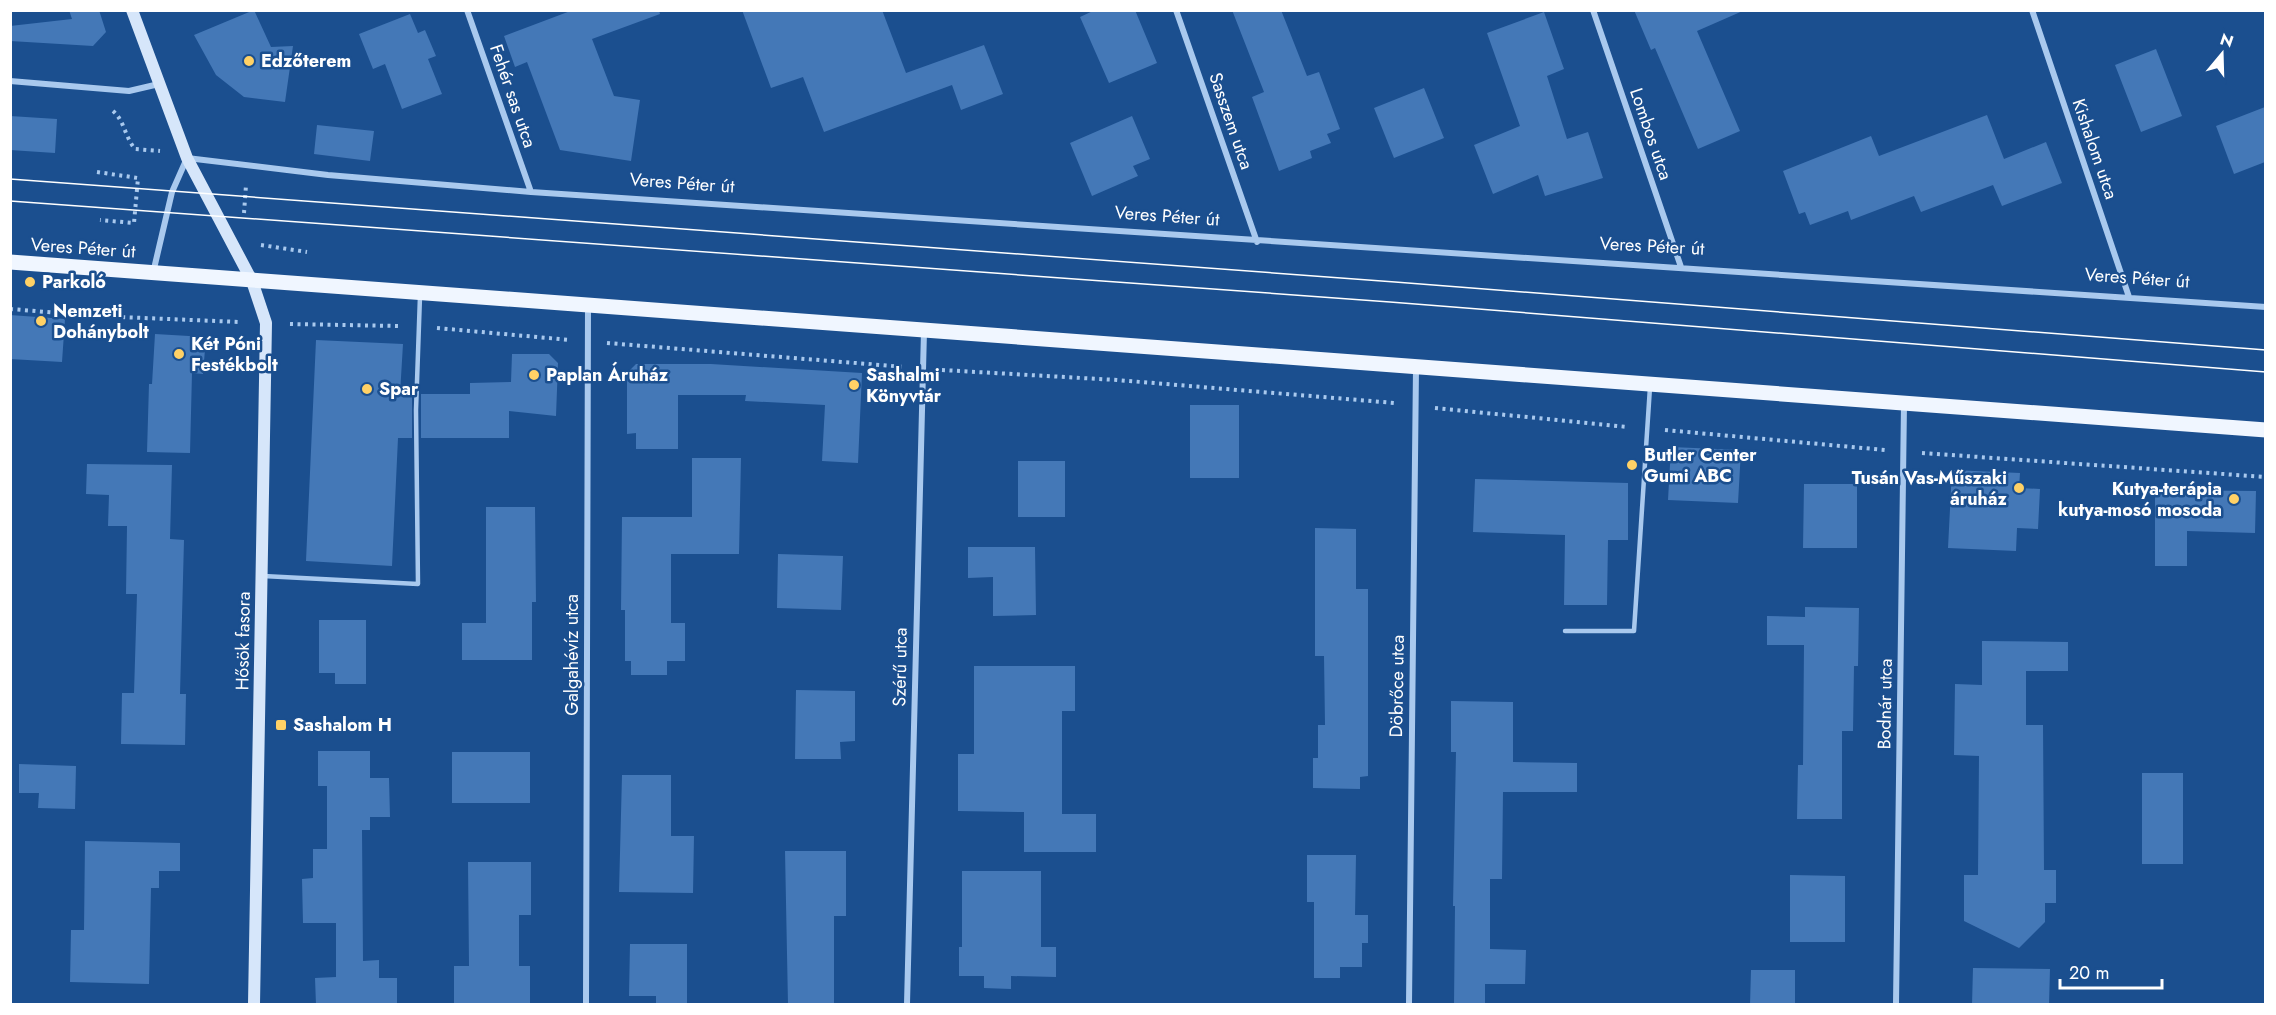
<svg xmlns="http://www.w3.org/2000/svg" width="2276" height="1015" font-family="Jost,sans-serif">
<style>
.building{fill:#4478b7}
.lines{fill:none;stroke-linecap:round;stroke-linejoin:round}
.path{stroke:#a9c9ee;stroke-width:4;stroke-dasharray:3 4.5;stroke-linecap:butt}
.lane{stroke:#a9c9ee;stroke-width:4.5}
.street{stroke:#a9c9ee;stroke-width:6}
.secondary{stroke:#d6e6fa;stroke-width:12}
.primary{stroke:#f0f6ff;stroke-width:15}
.tram{stroke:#fff;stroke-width:1.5}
.poi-dot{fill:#ffd166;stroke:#1b4f8f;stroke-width:2}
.labels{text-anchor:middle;stroke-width:5;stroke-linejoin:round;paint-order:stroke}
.poi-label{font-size:18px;font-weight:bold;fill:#fff;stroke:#1b4f8f;text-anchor:start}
.street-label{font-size:18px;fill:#fff;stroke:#1b4f8f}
</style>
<rect width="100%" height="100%" fill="#1b4f8f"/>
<path class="building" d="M 69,10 L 99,10 L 106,32 L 93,46 L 10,41 L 10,26 L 72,19 Z
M 254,10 L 271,47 L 293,46 L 285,102 L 244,97 L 216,75 L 194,35 Z
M 573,10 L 659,10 L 660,14 L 592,39 L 614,96 L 640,100 L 631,161 L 560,150 L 527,62 L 515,67 L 504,36 Z
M 742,10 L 882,10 L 906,73 L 984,45 L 1003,94 L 961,110 L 952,85 L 824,132 L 803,77 L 771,88 Z
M 1095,10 L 1135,10 L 1157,63 L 1109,83 L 1080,17 Z
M 1232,10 L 1281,10 L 1307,76 L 1319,72 L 1340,129 L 1327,134 L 1331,143 L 1310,151 L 1312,158 L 1279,171 L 1252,97 L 1264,92 Z
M 1634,10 L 1745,10 L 1697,31 L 1740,131 L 1698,149 L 1655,48 L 1651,50 Z
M 1544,12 L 1564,69 L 1547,76 L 1567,139 L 1588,132 L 1603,178 L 1545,196 L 1538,175 L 1493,194 L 1474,145 L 1520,126 L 1487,33 Z
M 410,14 L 418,33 L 425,30 L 436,56 L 428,59 L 442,94 L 402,109 L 385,64 L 373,69 L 359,34 Z
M 2156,49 L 2182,116 L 2141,132 L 2115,65 Z
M 1424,88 L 1444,138 L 1394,158 L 1374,108 Z
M 2265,107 L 2265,162 L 2234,174 L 2216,126 Z
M 1987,115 L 2004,159 L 2046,142 L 2062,183 L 2002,206 L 1993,185 L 1921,212 L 1914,196 L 1851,220 L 1848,211 L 1810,225 L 1805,212 L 1799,214 L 1783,171 L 1871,136 L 1879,156 Z
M 10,116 L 57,119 L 55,153 L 10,150 Z
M 1132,116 L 1150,159 L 1133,166 L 1138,176 L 1092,196 L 1070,143 Z
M 317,125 L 374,131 L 370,161 L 314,154 Z
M 10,315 L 65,319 L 62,362 L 10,359 Z
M 155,334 L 206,337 L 203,374 L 192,373 L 190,453 L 147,452 L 149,384 L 152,384 Z
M 316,340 L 403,344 L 400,394 L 412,394 L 412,438 L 398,438 L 392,566 L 306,561 Z
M 512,354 L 549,354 L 558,363 L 556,416 L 509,411 L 509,438 L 421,438 L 421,394 L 470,394 L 470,383 L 511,382 Z
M 636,364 L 711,364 L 862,373 L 858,463 L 822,461 L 825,405 L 745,401 L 746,395 L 678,395 L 678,449 L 636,449 L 636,433 L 627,434 L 627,373 Z
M 1190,405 L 1239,405 L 1239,478 L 1190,478 Z
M 1671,447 L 1741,450 L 1738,503 L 1668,500 Z
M 692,458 L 741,458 L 739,554 L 671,554 L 671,623 L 685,623 L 685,661 L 667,661 L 667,675 L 631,675 L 631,661 L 625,661 L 625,610 L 621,610 L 622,517 L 692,517 Z
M 1018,461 L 1065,461 L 1065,517 L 1018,517 Z
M 87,464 L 172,465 L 170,539 L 184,540 L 180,694 L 186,694 L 185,745 L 121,744 L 122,693 L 134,693 L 137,594 L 126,594 L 127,526 L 108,526 L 109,495 L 86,494 Z
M 1952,470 L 2020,473 L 2019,488 L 2040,489 L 2038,529 L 2017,528 L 2016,551 L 1948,548 Z
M 1475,479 L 1628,483 L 1628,540 L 1608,540 L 1607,605 L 1564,605 L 1565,535 L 1473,532 Z
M 1804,484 L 1857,484 L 1857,548 L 1803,548 Z
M 2155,490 L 2256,491 L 2255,533 L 2187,531 L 2187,566 L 2155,566 Z
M 486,507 L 535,507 L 536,602 L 532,602 L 532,660 L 462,660 L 462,623 L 486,623 Z
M 1315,528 L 1356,529 L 1356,589 L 1368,589 L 1368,776 L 1360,777 L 1360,789 L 1313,788 L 1313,758 L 1318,758 L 1318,725 L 1325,725 L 1324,656 L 1315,656 Z
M 968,547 L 1035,547 L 1036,615 L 993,616 L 993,577 L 968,578 Z
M 778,554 L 843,556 L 841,610 L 777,608 Z
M 1805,607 L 1859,608 L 1858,666 L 1854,666 L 1853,731 L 1842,731 L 1842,819 L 1797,819 L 1798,765 L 1803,765 L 1804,645 L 1767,645 L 1767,616 L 1805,617 Z
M 319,620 L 366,620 L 366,684 L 335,684 L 335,673 L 319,673 Z
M 1982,641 L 2068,642 L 2068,671 L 2026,671 L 2026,725 L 2043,725 L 2044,870 L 2056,870 L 2056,903 L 2045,903 L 2045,922 L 2019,948 L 1964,921 L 1964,875 L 1978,875 L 1979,756 L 1954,755 L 1955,684 L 1982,685 Z
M 974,666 L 1075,666 L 1075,711 L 1062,711 L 1062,814 L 1096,814 L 1096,852 L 1024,852 L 1024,812 L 958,811 L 958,754 L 974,754 Z
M 796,690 L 855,691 L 855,741 L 840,742 L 841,759 L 795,759 Z
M 1451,701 L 1513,702 L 1513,762 L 1577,763 L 1577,792 L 1503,792 L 1502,879 L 1490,879 L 1490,949 L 1526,950 L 1525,984 L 1485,984 L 1485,1005 L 1454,1005 L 1455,906 L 1453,906 L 1456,752 L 1451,752 Z
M 318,751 L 370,751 L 370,778 L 389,778 L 390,817 L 370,817 L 370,830 L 362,830 L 363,961 L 379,960 L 379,978 L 397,978 L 397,1005 L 316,1005 L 315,978 L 336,977 L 336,923 L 303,923 L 302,879 L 313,878 L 313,849 L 327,849 L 327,786 L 318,786 Z
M 452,752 L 530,752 L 530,803 L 452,803 Z
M 19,764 L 76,766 L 75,809 L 38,808 L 39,793 L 19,793 Z
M 2142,773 L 2183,773 L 2183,864 L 2142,864 Z
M 622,775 L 671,775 L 671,836 L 694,836 L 693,893 L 619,892 Z
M 85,841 L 180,843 L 180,871 L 159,871 L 159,888 L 151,888 L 149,984 L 70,982 L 71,930 L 84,930 Z
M 785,851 L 846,851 L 846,916 L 834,916 L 834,1005 L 788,1005 Z
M 1307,855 L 1356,855 L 1355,915 L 1368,915 L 1368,943 L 1362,943 L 1362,967 L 1340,967 L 1340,978 L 1314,978 L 1314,902 L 1307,902 Z
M 468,862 L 531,862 L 531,915 L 519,915 L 519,966 L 530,966 L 530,1005 L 454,1005 L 454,966 L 469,966 Z
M 962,871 L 1041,871 L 1041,947 L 1056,947 L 1056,977 L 1011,976 L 1011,989 L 984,988 L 984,976 L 959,976 L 959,947 L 962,947 Z
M 1790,875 L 1845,876 L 1845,942 L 1790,942 Z
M 630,944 L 687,944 L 687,1005 L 656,1005 L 656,996 L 629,996 Z
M 1973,968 L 2050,969 L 2049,1005 L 1972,1005 Z
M 1751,970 L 1795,970 L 1795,1005 L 1750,1005 Z"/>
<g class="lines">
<path class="path" d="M 113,111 C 124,120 125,137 135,149 L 160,151
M 97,172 L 138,178 L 134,223 L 100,220
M 244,213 L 246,185
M 261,245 L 307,252
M 10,309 L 95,316 L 240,322
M 290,324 L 399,326
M 437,328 L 570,340
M 607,343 L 905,367
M 942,370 L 1117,380 L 1395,403
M 1435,408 L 1628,427
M 1665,430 L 1885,450
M 1922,453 L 2266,477"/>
<path class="lane" d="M 263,576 L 418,584 L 416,410 L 420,296
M 1565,631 L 1634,631 L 1650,387"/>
<path class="street" d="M 467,10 L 531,192
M 1176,10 L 1257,242
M 1593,10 L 1681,267
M 2032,10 L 2129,297
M 10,81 L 129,91 L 159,84
M 153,273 L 172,192 L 187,158 L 328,175 L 531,192 L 2266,307
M 586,1004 L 588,306
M 907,1004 L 924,331
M 1409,1004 L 1416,368
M 1896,1004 L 1904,404"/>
<path class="secondary" d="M 132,10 L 187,158 L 252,281 L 266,323 L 254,1004"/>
<path class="primary" d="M 10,262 L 2266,430"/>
<path class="tram" d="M 10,179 L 1395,282 L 2266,350
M 10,201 L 1390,302 L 2266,372"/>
</g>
<g class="poi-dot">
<circle cx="249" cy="61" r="6"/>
<circle cx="30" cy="282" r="6"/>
<circle cx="41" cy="321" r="6"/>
<circle cx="179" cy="354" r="6"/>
<circle cx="534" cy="375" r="6"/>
<circle cx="854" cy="385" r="6"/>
<circle cx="367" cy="389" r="6"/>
<circle cx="1632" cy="465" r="6"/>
<circle cx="2019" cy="488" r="6"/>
<circle cx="2234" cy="499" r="6"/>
<rect x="275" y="719" width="12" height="12" rx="3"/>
</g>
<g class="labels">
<g class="poi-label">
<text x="261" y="67">Edzőterem</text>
<text x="42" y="288">Parkoló</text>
<text x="53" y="317">Nemzeti<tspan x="53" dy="21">Dohánybolt</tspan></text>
<text x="191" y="350">Két Póni<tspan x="191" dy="21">Festékbolt</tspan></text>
<text x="546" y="381">Paplan Áruház</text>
<text x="866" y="381">Sashalmi<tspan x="866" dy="21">Könyvtár</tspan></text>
<text x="379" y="395">Spar</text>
<text x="1644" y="461">Butler Center<tspan x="1644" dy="21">Gumi ABC</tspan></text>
<text x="2007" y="484" text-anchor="end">Tusán Vas-Műszaki<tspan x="2007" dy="21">áruház</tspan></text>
<text x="2222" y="495" text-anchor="end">Kutya-terápia<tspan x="2222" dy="21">kutya-mosó mosoda</tspan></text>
<text x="293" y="731">Sashalom H</text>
</g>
<g class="street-label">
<text transform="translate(513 96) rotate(71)" y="6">Fehér sas utca</text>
<text transform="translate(1231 121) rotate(71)" y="6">Sasszem utca</text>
<text transform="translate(1651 134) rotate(71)" y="6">Lombos utca</text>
<text transform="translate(2095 149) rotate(71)" y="6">Kishalom utca</text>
<text transform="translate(682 183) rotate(4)" y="6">Veres Péter út</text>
<text transform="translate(1167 216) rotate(4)" y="6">Veres Péter út</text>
<text transform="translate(1652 246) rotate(3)" y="6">Veres Péter út</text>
<text transform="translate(83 248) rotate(4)" y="6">Veres Péter út</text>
<text transform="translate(2137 278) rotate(4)" y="6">Veres Péter út</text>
<text transform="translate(243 641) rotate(-89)" y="6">Hősök fasora</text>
<text transform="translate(572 655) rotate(-90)" y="6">Galgahévíz utca</text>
<text transform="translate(900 667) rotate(-89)" y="6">Szérű utca</text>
<text transform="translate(1397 686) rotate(-89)" y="6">Döbrőce utca</text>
<text transform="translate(1885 704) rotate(-89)" y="6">Bodnár utca</text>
</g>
</g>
<rect width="2276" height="1015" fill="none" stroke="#ffffff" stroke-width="24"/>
<g transform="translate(2222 54) rotate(19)" stroke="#1b4f8f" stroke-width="4.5" paint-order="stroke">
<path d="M0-4.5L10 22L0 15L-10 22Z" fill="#ffffff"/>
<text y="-9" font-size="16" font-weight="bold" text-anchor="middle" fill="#ffffff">N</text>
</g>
<path d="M2060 979v9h102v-9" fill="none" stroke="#ffffff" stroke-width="3"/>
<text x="2069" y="979" font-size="18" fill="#ffffff" stroke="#1b4f8f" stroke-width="4.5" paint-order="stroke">20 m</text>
</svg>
